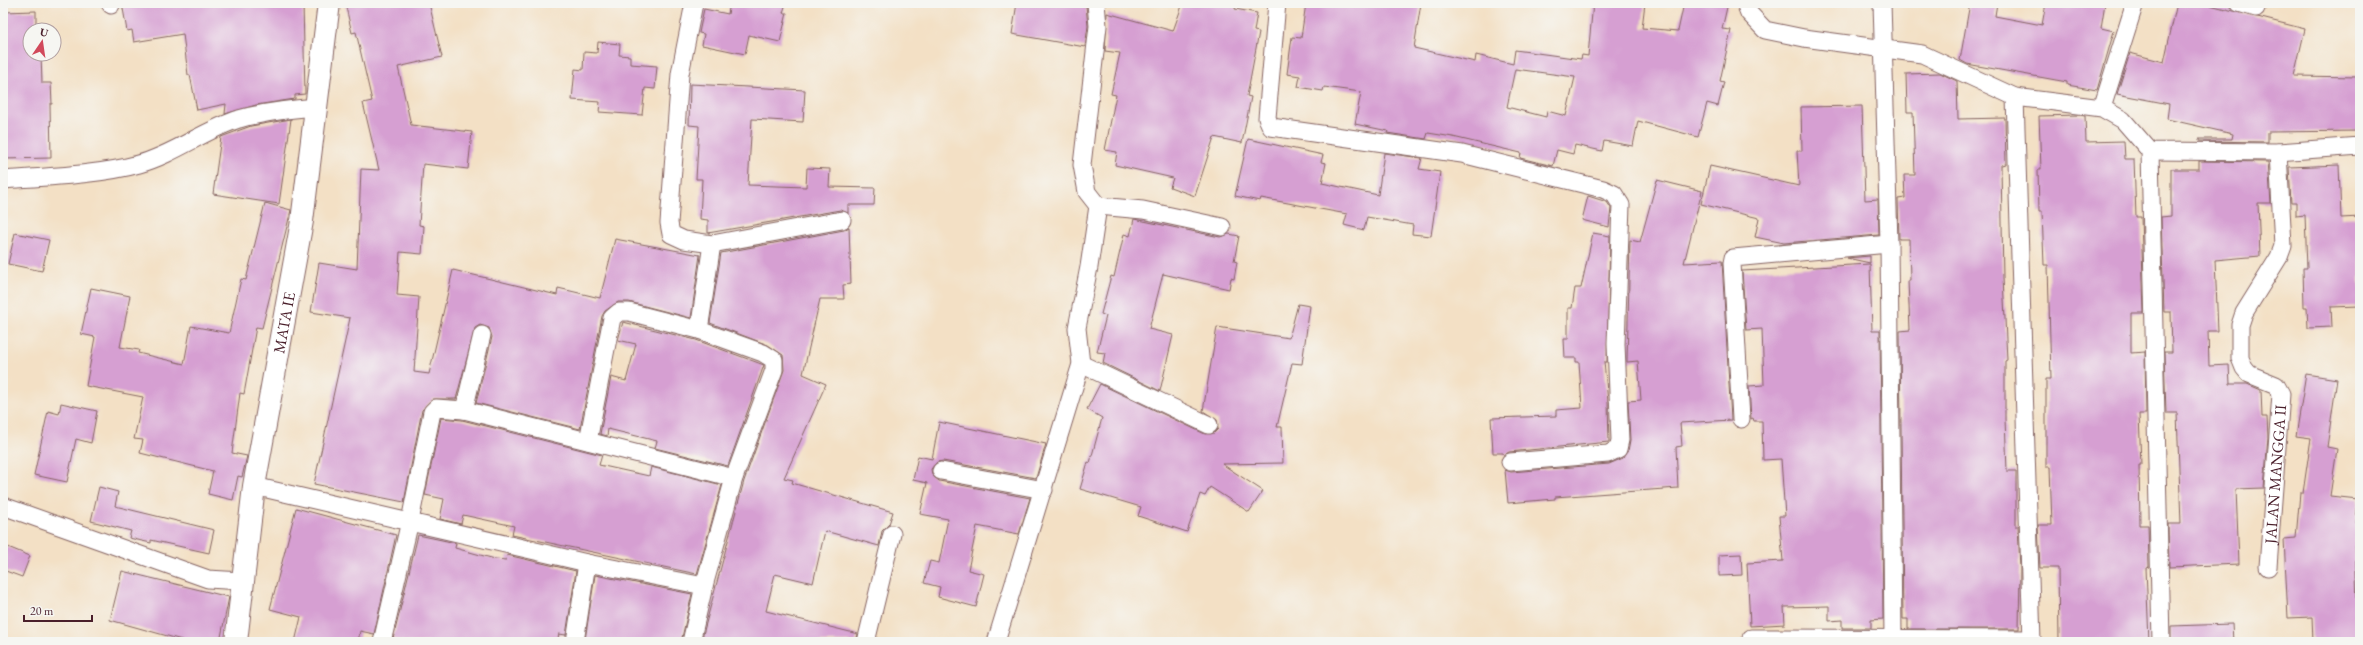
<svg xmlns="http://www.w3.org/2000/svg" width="2363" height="645" font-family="'EB Garamond',serif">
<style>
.building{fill:#d69fd2;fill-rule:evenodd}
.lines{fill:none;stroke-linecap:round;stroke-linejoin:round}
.minor-casing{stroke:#856361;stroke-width:19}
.tertiary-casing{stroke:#856361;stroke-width:24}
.minor{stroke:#fff;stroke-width:17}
.tertiary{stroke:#fff;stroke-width:22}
.labels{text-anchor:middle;stroke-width:4;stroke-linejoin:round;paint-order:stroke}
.street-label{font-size:16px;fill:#4a1f2b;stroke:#f6f6f2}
</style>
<rect width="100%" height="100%" fill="#f6f6f2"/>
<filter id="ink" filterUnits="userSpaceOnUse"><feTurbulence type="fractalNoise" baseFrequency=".025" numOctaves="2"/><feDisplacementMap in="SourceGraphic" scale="8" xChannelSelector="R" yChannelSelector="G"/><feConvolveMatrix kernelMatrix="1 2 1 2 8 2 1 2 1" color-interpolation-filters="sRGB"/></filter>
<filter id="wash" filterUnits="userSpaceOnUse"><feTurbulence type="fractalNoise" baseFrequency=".012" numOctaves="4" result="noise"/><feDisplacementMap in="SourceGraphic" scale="16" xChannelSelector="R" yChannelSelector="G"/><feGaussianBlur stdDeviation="0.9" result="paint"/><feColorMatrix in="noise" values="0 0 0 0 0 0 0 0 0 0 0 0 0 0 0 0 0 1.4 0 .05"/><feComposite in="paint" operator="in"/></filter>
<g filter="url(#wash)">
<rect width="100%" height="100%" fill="#f3e0c5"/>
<g id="blocks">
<path class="building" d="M 122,3 L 303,3 L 305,94 L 295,95 L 295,99 L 256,105 L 225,114 L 226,104 L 197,110 L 190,75 L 188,75 L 183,34 L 134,42 L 132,30 L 127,31 Z
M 345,3 L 429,3 L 442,57 L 398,67 L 411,125 L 472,132 L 468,169 L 423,164 L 419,225 L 424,226 L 422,254 L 400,252 L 397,295 L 419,297 L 414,372 L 429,374 L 453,270 L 557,295 L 558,288 L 600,298 L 615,239 L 700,255 L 691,318 L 629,302 L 618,302 L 605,311 L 602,316 L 580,429 L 476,403 L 492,337 L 489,328 L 480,325 L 475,328 L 456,399 L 433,399 L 422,410 L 404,502 L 314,484 L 350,318 L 311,312 L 319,263 L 357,269 L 361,169 L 379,170 L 363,103 L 372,101 L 356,32 L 352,33 Z
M 730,3 L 786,3 L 783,13 L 787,13 L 780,42 L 749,35 L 745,54 L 702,45 L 704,34 L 699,33 L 704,9 L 728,14 Z
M 1017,3 L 1070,3 L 1086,6 L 1088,26 L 1085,47 L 1012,34 Z
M 1183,3 L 1236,3 L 1235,9 L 1257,13 L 1254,31 L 1259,32 L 1247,96 L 1251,97 L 1242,143 L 1214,137 L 1195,196 L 1170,187 L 1173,178 L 1115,165 L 1117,152 L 1105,150 L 1116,95 L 1111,94 L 1120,53 L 1105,51 L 1107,13 L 1173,31 Z
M 1306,3 L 1421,3 L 1414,48 L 1475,62 L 1476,55 L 1513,64 L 1515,50 L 1581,59 L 1582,55 L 1588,56 L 1593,3 L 1645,3 L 1642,28 L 1678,31 L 1684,3 L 1728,3 L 1722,29 L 1731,30 L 1720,81 L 1724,82 L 1718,106 L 1707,103 L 1698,137 L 1638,121 L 1633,146 L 1604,141 L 1602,151 L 1575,145 L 1573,154 L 1557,150 L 1553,166 L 1520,158 L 1521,153 L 1453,137 L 1428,133 L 1426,139 L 1387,133 L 1388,131 L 1355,124 L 1361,92 L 1324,87 L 1323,91 L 1298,87 L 1300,76 L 1287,74 L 1292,37 L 1301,38 ZM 1515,69 L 1575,77 L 1566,116 L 1547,111 L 1546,117 L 1507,107 Z
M 1970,3 L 1997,3 L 1995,16 L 2042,25 L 2046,3 L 2105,3 L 2101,28 L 2114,31 L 2097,90 L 2067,85 L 2067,82 L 1967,64 L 1960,60 Z
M 2177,3 L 2202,3 L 2305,29 L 2294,76 L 2360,77 L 2360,131 L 2268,132 L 2268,142 L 2199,141 L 2199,139 L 2232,139 L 2233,134 L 2167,119 L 2169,104 L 2117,94 L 2130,53 L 2164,62 Z
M 36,11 L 36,30 L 30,30 L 30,54 L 41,54 L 42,83 L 51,83 L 52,104 L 50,104 L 51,158 L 3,159 L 3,12 Z
M 598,42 L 620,44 L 619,55 L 630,56 L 630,64 L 657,66 L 655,89 L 645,88 L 642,115 L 599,112 L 600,102 L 572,100 L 575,69 L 583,70 L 584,52 L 597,53 Z
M 1940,73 L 1957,81 L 1958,119 L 2005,118 L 2006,164 L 2001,165 L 2003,278 L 2007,360 L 2005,361 L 2005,419 L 2007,471 L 2016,471 L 2016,526 L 2018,526 L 2020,569 L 2019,629 L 1908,629 L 1908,619 L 1903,619 L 1900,331 L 1910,330 L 1908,280 L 1910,280 L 1909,239 L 1899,239 L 1898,199 L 1905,198 L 1904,175 L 1915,175 L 1913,112 L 1907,112 L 1906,74 Z
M 690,84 L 805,90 L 803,122 L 752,119 L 748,185 L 806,187 L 807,168 L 830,169 L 829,187 L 875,188 L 874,205 L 848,205 L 848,213 L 840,210 L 708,233 L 708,220 L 700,219 L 702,179 L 696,179 L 699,126 L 689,125 Z
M 1862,106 L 1865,200 L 1878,199 L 1879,235 L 1784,243 L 1755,237 L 1759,218 L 1701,204 L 1710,166 L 1799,186 L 1797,151 L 1802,151 L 1801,107 Z
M 2079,115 L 2085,116 L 2086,142 L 2124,141 L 2125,159 L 2134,159 L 2136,217 L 2141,217 L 2144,313 L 2131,313 L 2131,353 L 2145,352 L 2146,414 L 2139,414 L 2141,465 L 2139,465 L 2140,525 L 2148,525 L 2149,567 L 2146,568 L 2149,642 L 2059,642 L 2058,568 L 2040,568 L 2038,525 L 2052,525 L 2050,467 L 2046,467 L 2046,379 L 2051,379 L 2048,265 L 2044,265 L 2042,211 L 2039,211 L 2038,169 L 2041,169 L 2039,116 Z
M 291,119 L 279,204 L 213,194 L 221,137 L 251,126 Z
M 1248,139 L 1323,155 L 1321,162 L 1326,163 L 1322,183 L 1378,195 L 1384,153 L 1422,158 L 1419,169 L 1440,172 L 1431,236 L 1412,234 L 1413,225 L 1367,217 L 1364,230 L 1344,225 L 1347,214 L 1261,198 L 1260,201 L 1235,196 Z
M 2199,161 L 2268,162 L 2271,203 L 2258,203 L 2260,256 L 2215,260 L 2218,331 L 2208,331 L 2209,366 L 2229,365 L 2230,384 L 2247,384 L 2261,390 L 2262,417 L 2267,417 L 2268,437 L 2264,488 L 2236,489 L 2239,564 L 2169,567 L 2168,524 L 2181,524 L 2177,413 L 2166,413 L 2164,352 L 2172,352 L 2171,312 L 2164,312 L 2161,217 L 2171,216 L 2171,169 L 2199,169 Z
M 2339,165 L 2341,218 L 2360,217 L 2360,306 L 2331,307 L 2332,327 L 2308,328 L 2307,307 L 2304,307 L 2303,268 L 2307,268 L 2305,215 L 2296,216 L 2296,203 L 2291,203 L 2289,167 Z
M 1657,180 L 1702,191 L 1684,263 L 1722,261 L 1731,420 L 1680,423 L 1682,446 L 1676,447 L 1678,488 L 1555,497 L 1555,499 L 1508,503 L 1505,470 L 1511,472 L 1609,464 L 1623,458 L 1628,451 L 1630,440 L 1628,401 L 1641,400 L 1638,361 L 1627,362 L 1630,240 L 1640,242 Z
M 1588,196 L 1607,202 L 1611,208 L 1609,227 L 1582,220 Z
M 265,203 L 291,210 L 262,328 L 256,327 L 244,394 L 240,393 L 232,453 L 247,456 L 242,477 L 238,476 L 233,500 L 208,494 L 213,471 L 140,453 L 143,440 L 134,439 L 143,397 L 86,386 L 95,337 L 81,334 L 91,288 L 130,296 L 120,347 L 139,350 L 138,353 L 184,364 L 191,326 L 229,333 L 241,279 L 246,280 Z
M 1134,219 L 1220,237 L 1229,234 L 1239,236 L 1234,261 L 1237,262 L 1234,279 L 1231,278 L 1229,289 L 1163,274 L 1149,329 L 1173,335 L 1160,391 L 1103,363 L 1105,353 L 1097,352 L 1106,316 L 1101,314 L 1111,276 L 1114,277 L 1124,234 L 1130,236 Z
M 849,227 L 851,284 L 843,285 L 844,299 L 820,299 L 803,374 L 826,384 L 784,478 L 793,480 L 792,483 L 893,512 L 889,524 L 882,531 L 879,546 L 825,531 L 813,583 L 775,574 L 766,611 L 858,634 L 856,642 L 701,642 L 744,481 L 784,370 L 783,355 L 768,345 L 710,323 L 721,253 L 844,230 Z
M 15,233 L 49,240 L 42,271 L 8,264 Z
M 1593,233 L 1610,236 L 1607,362 L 1604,362 L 1608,402 L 1609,442 L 1509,452 L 1504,455 L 1503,453 L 1493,453 L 1491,418 L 1556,416 L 1556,410 L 1582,408 L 1579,362 L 1576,362 L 1576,358 L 1565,358 L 1564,339 L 1568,339 L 1568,308 L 1572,308 L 1575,288 L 1581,288 Z
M 1870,256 L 1870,263 L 1847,258 Z
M 1870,264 L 1872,331 L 1880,331 L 1883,619 L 1871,620 L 1871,628 L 1842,628 L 1842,620 L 1829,621 L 1829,606 L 1784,607 L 1785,624 L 1750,626 L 1747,563 L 1783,561 L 1779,516 L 1785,516 L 1781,459 L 1763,460 L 1762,421 L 1754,421 L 1753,418 L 1751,419 L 1749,386 L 1764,385 L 1762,329 L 1746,330 L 1742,271 Z
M 1298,304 L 1310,306 L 1302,364 L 1292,363 L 1277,427 L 1282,427 L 1283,463 L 1222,464 L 1263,491 L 1249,512 L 1210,487 L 1205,496 L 1200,494 L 1187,532 L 1138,516 L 1141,507 L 1080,489 L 1088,462 L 1090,463 L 1102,418 L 1087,409 L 1100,384 L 1205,434 L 1214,433 L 1218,429 L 1217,420 L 1203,411 L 1217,327 L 1289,338 Z
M 623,322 L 696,340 L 764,365 L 728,466 L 655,448 L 657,441 L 608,429 L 607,436 L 600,434 L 611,377 L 626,381 L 636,344 L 618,340 Z
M 2306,374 L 2337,379 L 2327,447 L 2337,449 L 2330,496 L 2358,499 L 2355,537 L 2358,642 L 2313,642 L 2312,617 L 2288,618 L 2284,539 L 2296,538 L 2300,493 L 2303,493 L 2311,438 L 2296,436 Z
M 61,403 L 97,411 L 91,443 L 76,439 L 67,482 L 34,475 L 48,411 L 59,414 Z
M 441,418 L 462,420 L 602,455 L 599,465 L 649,476 L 651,467 L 722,485 L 697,574 L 512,535 L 514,526 L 463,515 L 461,524 L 440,519 L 444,499 L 425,495 Z
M 939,422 L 1046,444 L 1036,478 L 943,461 L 937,462 L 931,469 L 932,475 L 939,481 L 1030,498 L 1019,534 L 977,526 L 968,570 L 984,574 L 976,607 L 938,597 L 940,587 L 924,583 L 930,561 L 939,563 L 948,519 L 920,514 L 927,483 L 913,480 L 918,456 L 932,459 Z
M 99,487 L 118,492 L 115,506 L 214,530 L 209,553 L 151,540 L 151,543 L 129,538 L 131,531 L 91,521 Z
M 296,508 L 396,535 L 374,634 L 360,631 L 358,642 L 295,642 L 301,617 L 270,609 Z
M 418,535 L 456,543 L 455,548 L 495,559 L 506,560 L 507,555 L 576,571 L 566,635 L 559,634 L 557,642 L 407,642 L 393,639 Z
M 3,545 L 30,556 L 22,577 L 3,570 Z
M 1741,554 L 1742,575 L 1719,576 L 1719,555 Z
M 122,571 L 229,597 L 220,642 L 189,642 L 110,620 Z
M 595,575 L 692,594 L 681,642 L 594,642 L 585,640 Z
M 2232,624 L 2233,642 L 2171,642 L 2171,626 Z"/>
</g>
</g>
<g filter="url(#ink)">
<use href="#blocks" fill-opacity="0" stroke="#856361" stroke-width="1"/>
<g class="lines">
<defs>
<g id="minor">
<path d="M 110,3 L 111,5"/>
<path d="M 694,3 L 680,74 L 669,223 L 671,234 L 684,240 L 712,244 L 842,220"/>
<path d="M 1277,3 L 1267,118 L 1271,127 L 1462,154 L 1603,189 L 1614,194 L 1621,205 L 1616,344 L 1620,440 L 1618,449 L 1608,454 L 1510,462"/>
<path d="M 1745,3 L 1749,13 L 1765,30 L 1804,38 L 1922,54 L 2015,97 L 2102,108 L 2123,120 L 2150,151 L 2278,152 L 2360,146"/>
<path d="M 1882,3 L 1889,244 L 1893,638"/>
<path d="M 2239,3 L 2256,8"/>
<path d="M 2015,97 L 2032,642"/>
<path d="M 2102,108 L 2135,3"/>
<path d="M 2150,151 L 2161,642"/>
<path d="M 3,180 C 44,177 100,175 139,164 C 175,154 204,130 239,119 C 264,112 291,109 317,107"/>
<path d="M 1098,206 L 1143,210 L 1222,227"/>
<path d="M 699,330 L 712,244"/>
<path d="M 1081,364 L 1209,425"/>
<path d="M 464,410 L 482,335"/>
<path d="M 1741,419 L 1732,263 L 1733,258 L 1889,244"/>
<path d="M 588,441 L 612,318 L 619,312 L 629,312 L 699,330 L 763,353 L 774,360 L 774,370 L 734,478"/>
<path d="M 941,471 L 1044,490"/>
<path d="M 254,486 L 587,563 L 704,586"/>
<path d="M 3,506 L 208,579 L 242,581"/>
<path id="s1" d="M 2268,567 L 2281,394 L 2276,385 L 2249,374 L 2244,368 L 2240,358 L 2240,325 L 2244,313 L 2279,257 L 2283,246 L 2278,152"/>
<path d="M 1751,638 L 2032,639"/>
<path d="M 382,642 L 410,521 L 432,412 L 436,408 L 464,410 L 734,478 L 704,586 L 691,642"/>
<path d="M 575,642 L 587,563"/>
<path d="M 866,642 L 892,534"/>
<path d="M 996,642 L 1081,364 L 1077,328 L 1089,267 L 1098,206 L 1087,192 L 1082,165 L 1098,26 L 1096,3"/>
</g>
<g id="tertiary">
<path id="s2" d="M 236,642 L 254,486 L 302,221 L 329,3"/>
</g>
</defs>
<use href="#minor" class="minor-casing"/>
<use href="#tertiary" class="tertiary-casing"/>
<use href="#minor" class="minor"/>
<use href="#tertiary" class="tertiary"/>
</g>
</g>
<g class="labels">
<g class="street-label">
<text dy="6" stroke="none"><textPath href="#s2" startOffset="323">MATA IE</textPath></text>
<text dy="6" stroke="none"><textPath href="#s1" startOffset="93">JALAN MANGGA II</textPath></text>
</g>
</g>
<rect width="2363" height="645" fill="none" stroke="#f6f6f2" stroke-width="16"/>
<g transform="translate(42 42) rotate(13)"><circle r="19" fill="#f6f6f2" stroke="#b1a0a2"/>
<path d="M0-3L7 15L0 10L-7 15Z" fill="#d1495b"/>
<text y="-6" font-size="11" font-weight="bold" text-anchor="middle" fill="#4a1f2b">U</text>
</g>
<path d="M24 615v6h68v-6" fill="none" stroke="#4a1f2b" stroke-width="2"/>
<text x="30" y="615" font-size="12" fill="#4a1f2b" stroke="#f6f6f2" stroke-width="3" paint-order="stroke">20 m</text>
</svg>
